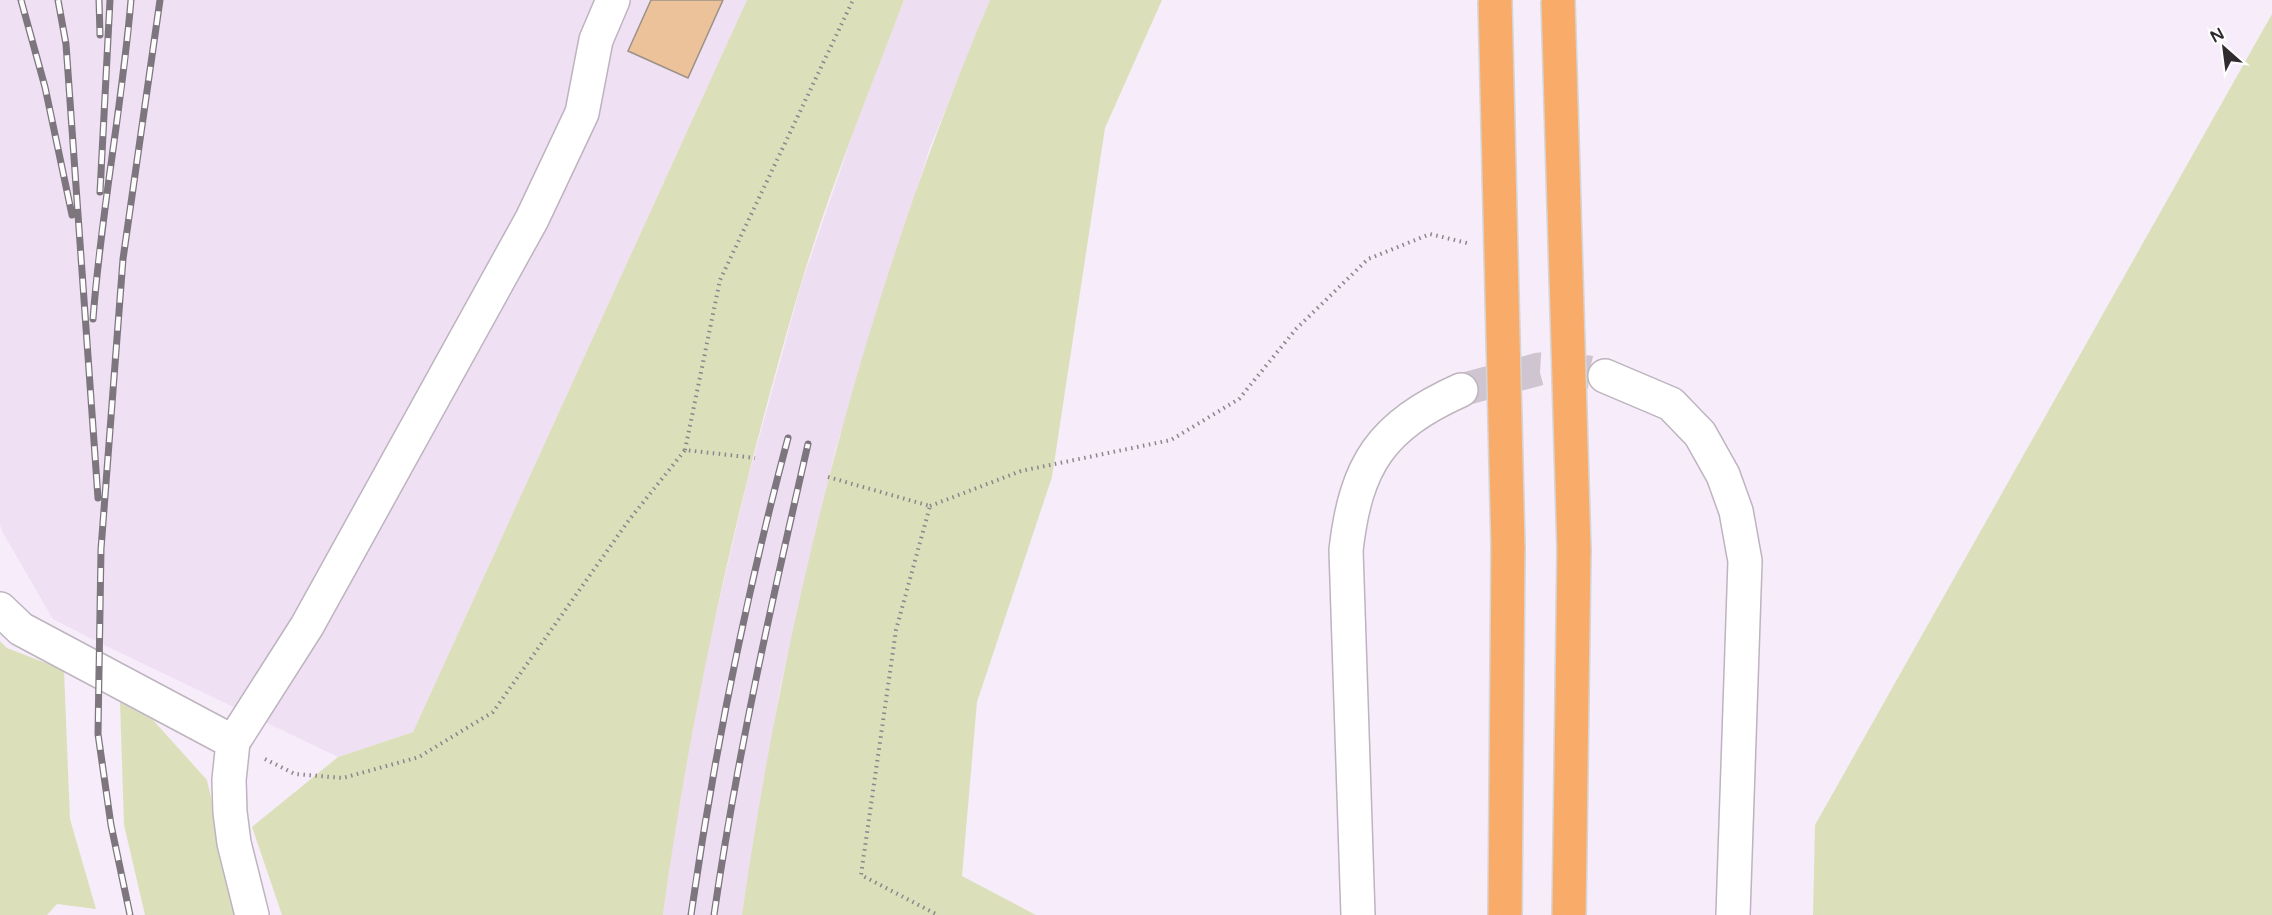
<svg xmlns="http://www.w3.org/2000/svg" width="2272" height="915" font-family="'Varela Round',sans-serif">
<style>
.built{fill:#eedef1}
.industrial{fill:#efe0f3}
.green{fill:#dbe0bb}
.building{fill:#ecc29b;stroke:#9d9187;stroke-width:1.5}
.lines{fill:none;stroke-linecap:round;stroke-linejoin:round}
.minor-tunnel{stroke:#cfc5d1;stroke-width:33;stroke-dasharray:33 16;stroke-linecap:butt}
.minor-casing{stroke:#bdb4bf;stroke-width:36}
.highway-casing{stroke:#d5d5d5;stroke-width:36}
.path{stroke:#8c858d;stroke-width:4;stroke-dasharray:1.5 4.5;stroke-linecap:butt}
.minor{stroke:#fff;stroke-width:33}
.highway{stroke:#f9ac69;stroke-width:33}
.rail-casing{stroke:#7d767e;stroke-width:7}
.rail{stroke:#fdfdfd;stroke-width:4.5;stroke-dasharray:14;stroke-linecap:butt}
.highway-bridge-casing{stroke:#d5d5d5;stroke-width:36;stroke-linecap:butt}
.highway-bridge{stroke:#f9ac69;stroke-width:33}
</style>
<rect width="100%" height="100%" fill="#f7ecf9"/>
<path class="built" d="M 904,0 L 990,0 L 929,150 L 835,451 L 780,688 L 742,915 L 663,915 L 676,822 L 702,675 L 747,482 L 801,285 L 857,122 Z"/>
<path class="industrial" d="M 0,0 L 747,0 L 413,732 L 338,757 L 98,642 L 53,619 L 3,533 L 0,525 Z"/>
<path class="green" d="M 747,0 L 904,0 C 868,95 829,190 800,287 C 739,493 692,702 663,915 L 282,915 L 252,827 L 338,757 L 413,732 Z
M 990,0 L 1162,0 L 1105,128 L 1052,477 L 977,702 L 962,876 L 1036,915 L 742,915 C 787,602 866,292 990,0 Z
M 2272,14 L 2272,915 L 1813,915 L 1815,825 Z
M 0,641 L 7,648 L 64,670 L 70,819 L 96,909 L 57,904 L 47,915 L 0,915 Z
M 120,702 L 153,720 L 207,780 L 238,915 L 145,915 L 124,825 Z"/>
<path class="building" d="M 651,0 L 723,0 L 688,78 L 628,51 Z"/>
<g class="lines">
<path class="minor-tunnel" d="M 1461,390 L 1539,369 L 1589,372 L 1605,376"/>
<defs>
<path id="minor" d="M 1605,376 L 1671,404 L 1700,434 L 1723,475 L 1736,511 L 1745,561 L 1733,915
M 0,609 L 21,629 L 233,742
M 252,915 L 234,843 L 230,812 L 229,780 L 233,742 L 307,626 L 532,219 L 582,113 L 596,40 L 613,0
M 1358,915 L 1346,550 C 1356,464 1381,426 1461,390"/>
<path id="highway" d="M 1505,915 L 1508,547
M 1569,915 L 1574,550"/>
</defs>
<use href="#minor" class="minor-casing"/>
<use href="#highway" class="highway-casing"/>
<path class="path" d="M 685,450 L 720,280 L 853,0
M 828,477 L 930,506 L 896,630 L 861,875 L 938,915
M 930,506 L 1021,471 L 1171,440 L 1239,399 L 1296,329 L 1368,259 L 1430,234 L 1467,243
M 265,759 L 295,774 L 343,778 L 419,757 L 493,712 L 629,520 L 685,450 L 755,458"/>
<use href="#minor" class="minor"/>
<use href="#highway" class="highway"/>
<defs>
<path id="rail" d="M 21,0 L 45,87 L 72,215
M 58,0 L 66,44 L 98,498
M 99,0 L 100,35
M 100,192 L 110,0
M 93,319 C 101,212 122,107 131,0
M 130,915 L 111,825 L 98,734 L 101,549 L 123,259 L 160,0
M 691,915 C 714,754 746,595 788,438
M 714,915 C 737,755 772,601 808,444"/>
</defs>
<use href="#rail" class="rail-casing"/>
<use href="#rail" class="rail"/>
<defs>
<path id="highway-bridge" d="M 1495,0 L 1508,547
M 1558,0 L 1574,550"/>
</defs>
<use href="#highway-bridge" class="highway-bridge-casing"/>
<use href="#highway-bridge" class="highway-bridge"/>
</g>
<g transform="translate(2224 48) rotate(332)" stroke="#fdfdfd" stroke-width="4.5" paint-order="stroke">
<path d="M0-4.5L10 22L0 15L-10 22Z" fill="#2f2b2f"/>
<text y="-9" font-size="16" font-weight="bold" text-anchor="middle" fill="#2f2b2f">N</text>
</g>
</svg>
